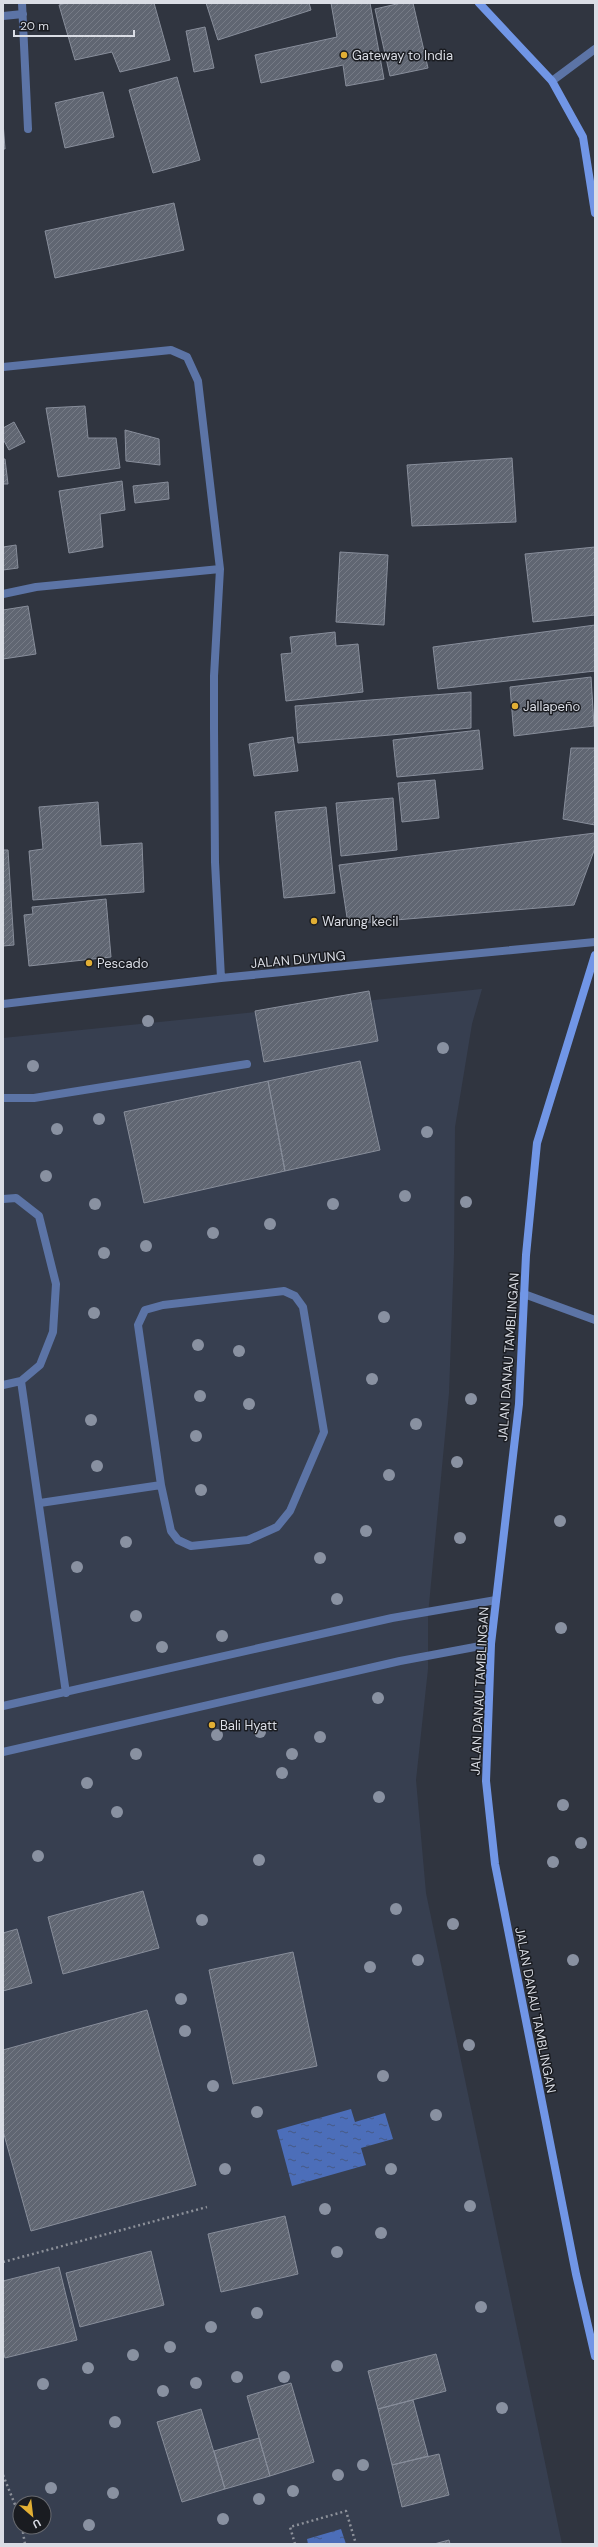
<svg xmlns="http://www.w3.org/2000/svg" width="598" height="2547" font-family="'DM Sans',sans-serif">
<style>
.built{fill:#373f50;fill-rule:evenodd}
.water{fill:url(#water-ripples)}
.building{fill:url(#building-hatch);stroke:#888e9b}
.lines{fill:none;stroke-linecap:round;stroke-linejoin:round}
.path{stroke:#8d919a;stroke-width:2.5;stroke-dasharray:2 3;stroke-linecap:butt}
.lane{stroke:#5c74a6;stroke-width:8}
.street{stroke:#5c74a6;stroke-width:8}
.secondary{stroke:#7196e6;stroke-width:8}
.tree{fill:#8991a1}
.poi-dot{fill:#e2af34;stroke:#1a1c21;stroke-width:1.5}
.labels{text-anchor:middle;stroke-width:3;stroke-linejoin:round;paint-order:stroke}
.poi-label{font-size:13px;fill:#dadde5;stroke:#1a1c21;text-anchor:start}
.street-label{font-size:13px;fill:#dadde5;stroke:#1a1c21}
</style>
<defs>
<pattern id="water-ripples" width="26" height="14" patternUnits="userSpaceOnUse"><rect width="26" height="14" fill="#4c6eb9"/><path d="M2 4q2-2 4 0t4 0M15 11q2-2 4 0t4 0" fill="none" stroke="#475a85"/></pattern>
<pattern id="building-hatch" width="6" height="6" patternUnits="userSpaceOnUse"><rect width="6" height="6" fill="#606672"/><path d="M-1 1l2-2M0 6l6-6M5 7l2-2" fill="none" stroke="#767b86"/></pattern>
</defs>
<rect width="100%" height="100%" fill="#303540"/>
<path class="built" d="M 482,989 L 472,1024 L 455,1127 L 454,1254 L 449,1393 L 428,1615 L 428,1669 L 416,1780 L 426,1893 L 562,2544 L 3,2544 L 3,1038 ZM 20,2503 L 44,2503 L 44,2527 L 20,2527 Z"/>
<path class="water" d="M 351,2109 L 355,2122 L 385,2113 L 393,2139 L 361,2148 L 366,2165 L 292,2186 L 277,2130 Z
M 341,2529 L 346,2544 L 308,2544 L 307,2539 Z"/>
<path class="building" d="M 66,3 L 154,3 L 170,60 L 120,72 L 112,52 L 75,60 L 59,5 Z
M 206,3 L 309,3 L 311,10 L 218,40 Z
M 331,3 L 370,3 L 384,79 L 346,86 L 343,65 L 261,83 L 255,55 L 337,37 Z
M 401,3 L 413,3 L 428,68 L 390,76 L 375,9 Z
M 205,27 L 214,68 L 194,72 L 186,31 Z
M 177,77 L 200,160 L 153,173 L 129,90 Z
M 103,92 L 114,137 L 65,148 L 55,103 Z
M 3,122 L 5,149 L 3,149 Z
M 174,203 L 184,250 L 55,278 L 45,231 Z
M 85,406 L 88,438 L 116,438 L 120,468 L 58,477 L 46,408 Z
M 14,422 L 25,442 L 9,450 L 3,439 L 3,428 Z
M 125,430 L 159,439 L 160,465 L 126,461 Z
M 512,458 L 516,522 L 412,526 L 407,465 Z
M 3,459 L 5,459 L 8,484 L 3,484 Z
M 122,481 L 125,510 L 100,514 L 103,547 L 69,553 L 59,491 Z
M 168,482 L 169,499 L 135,503 L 133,486 Z
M 16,545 L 18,568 L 3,570 L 3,547 Z
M 595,547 L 595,615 L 533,622 L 525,554 Z
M 340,552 L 388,555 L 384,625 L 336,622 Z
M 28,606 L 36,654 L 3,659 L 3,610 Z
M 595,625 L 595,671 L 438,689 L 433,647 Z
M 335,632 L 336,646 L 358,644 L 363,692 L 286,701 L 281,654 L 292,653 L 290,637 Z
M 591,677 L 594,726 L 514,736 L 510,687 Z
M 471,692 L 471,728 L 298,743 L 295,706 Z
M 479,730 L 483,769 L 397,777 L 393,740 Z
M 293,737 L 298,771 L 254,776 L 249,744 Z
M 571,748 L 595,748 L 595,825 L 563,819 Z
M 435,780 L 439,818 L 402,822 L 398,783 Z
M 393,798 L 397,850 L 341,856 L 336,803 Z
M 98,802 L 101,846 L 142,843 L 144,892 L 33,900 L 29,851 L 43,849 L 39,807 Z
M 326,807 L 335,893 L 284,898 L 275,812 Z
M 595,833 L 595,848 L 574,905 L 348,924 L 339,865 Z
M 3,850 L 8,850 L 14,945 L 3,946 Z
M 106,899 L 111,957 L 29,966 L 24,915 L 33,914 L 32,907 Z
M 369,991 L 378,1041 L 264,1062 L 255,1011 Z
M 360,1061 L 380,1150 L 285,1171 L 268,1081 Z
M 268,1081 L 285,1171 L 144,1203 L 124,1112 Z
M 143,1891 L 159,1948 L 63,1974 L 48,1917 Z
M 17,1929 L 32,1983 L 3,1991 L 3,1933 Z
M 293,1952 L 317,2066 L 233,2084 L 209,1970 Z
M 147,2010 L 196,2185 L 31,2231 L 3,2131 L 3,2050 Z
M 285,2216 L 298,2274 L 221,2292 L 208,2234 Z
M 151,2251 L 164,2305 L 80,2327 L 66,2273 Z
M 59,2267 L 77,2340 L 5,2358 L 3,2350 L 3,2281 Z
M 436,2354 L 446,2391 L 378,2409 L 368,2371 Z
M 291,2383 L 314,2462 L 270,2476 L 247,2396 Z
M 413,2400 L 428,2456 L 392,2465 L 378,2409 Z
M 201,2409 L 225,2489 L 182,2502 L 157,2422 Z
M 259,2438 L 270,2476 L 225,2489 L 214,2451 Z
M 439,2454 L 449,2495 L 402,2507 L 392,2465 Z
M 449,2540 L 450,2544 L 434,2544 Z"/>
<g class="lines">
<path class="path" d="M 3,2262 L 207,2207
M 3,2475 L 20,2517
M 22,2527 L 25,2544
M 295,2544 L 290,2527 L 346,2511 L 356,2544"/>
<path class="lane" d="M 3,1098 L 34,1098 L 247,1064
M 3,1199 L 16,1198 L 39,1216 L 56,1284 L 53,1332 L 40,1365 L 21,1381 L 66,1693
M 284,1291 L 295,1296 L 303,1307 L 324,1432 L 290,1511 L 277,1527 L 248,1540 L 191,1546 L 178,1540 L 171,1531 L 161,1485 L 138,1325 L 145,1310 L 163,1305 Z
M 524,1294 L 595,1320
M 3,1385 L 21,1381
M 40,1503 L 161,1485
M 3,1706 L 392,1618 L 496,1600
M 3,1752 L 400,1661 L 491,1644"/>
<path class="street" d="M 22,3 L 28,129
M 3,16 L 23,14
M 552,81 L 595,49
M 3,367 L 171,350 L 187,357 L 198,381 L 220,569 L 214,676 L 214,728 L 215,862 L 221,978
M 3,594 L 36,587 L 220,569
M 3,1004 L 221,978 L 595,942"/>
<path class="secondary" d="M 479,3 L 552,81 L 583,137 L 595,213
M 595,955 L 537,1143 L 526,1255 L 519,1404 L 491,1644 L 486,1781 L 495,1864 L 576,2274 L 595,2356"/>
</g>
<g class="tree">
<circle cx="148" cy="1021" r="6"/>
<circle cx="443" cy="1048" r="6"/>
<circle cx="33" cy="1066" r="6"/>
<circle cx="99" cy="1119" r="6"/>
<circle cx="57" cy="1129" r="6"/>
<circle cx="427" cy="1132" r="6"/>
<circle cx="46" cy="1176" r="6"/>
<circle cx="405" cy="1196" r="6"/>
<circle cx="466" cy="1202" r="6"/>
<circle cx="95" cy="1204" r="6"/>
<circle cx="333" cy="1204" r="6"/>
<circle cx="270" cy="1224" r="6"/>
<circle cx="213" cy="1233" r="6"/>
<circle cx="146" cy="1246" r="6"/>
<circle cx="104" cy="1253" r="6"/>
<circle cx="94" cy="1313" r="6"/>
<circle cx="384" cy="1317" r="6"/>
<circle cx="198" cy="1345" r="6"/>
<circle cx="239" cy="1351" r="6"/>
<circle cx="372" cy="1379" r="6"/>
<circle cx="200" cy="1396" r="6"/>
<circle cx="471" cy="1399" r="6"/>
<circle cx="249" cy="1404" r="6"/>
<circle cx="91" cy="1420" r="6"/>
<circle cx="416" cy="1424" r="6"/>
<circle cx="196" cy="1436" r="6"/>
<circle cx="457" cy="1462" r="6"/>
<circle cx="97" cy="1466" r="6"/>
<circle cx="389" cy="1475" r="6"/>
<circle cx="201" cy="1490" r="6"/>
<circle cx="560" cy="1521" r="6"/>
<circle cx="366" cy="1531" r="6"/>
<circle cx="460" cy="1538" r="6"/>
<circle cx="126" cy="1542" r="6"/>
<circle cx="320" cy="1558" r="6"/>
<circle cx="77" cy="1567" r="6"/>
<circle cx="337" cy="1599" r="6"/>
<circle cx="136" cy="1616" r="6"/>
<circle cx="561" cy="1628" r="6"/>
<circle cx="222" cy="1636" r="6"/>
<circle cx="162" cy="1647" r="6"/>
<circle cx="378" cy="1698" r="6"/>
<circle cx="260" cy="1732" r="6"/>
<circle cx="217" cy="1735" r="6"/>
<circle cx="320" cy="1737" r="6"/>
<circle cx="136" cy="1754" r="6"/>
<circle cx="292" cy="1754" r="6"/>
<circle cx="282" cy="1773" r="6"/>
<circle cx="87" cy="1783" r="6"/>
<circle cx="379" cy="1797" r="6"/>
<circle cx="563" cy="1805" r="6"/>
<circle cx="117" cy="1812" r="6"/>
<circle cx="581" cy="1843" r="6"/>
<circle cx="38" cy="1856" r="6"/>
<circle cx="259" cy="1860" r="6"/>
<circle cx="553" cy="1862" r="6"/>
<circle cx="396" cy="1909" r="6"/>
<circle cx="202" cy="1920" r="6"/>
<circle cx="453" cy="1924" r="6"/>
<circle cx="418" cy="1960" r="6"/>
<circle cx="573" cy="1960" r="6"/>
<circle cx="370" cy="1967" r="6"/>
<circle cx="181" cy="1999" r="6"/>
<circle cx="185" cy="2031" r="6"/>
<circle cx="469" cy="2045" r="6"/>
<circle cx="383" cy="2076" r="6"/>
<circle cx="213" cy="2086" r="6"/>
<circle cx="257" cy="2112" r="6"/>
<circle cx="436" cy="2115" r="6"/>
<circle cx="225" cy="2169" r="6"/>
<circle cx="391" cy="2169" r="6"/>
<circle cx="470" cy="2206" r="6"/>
<circle cx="325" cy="2209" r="6"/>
<circle cx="381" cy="2233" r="6"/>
<circle cx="337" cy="2252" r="6"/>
<circle cx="481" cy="2307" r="6"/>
<circle cx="257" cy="2313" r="6"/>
<circle cx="211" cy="2327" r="6"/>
<circle cx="170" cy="2347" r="6"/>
<circle cx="133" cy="2355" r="6"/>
<circle cx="337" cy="2366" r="6"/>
<circle cx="88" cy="2368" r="6"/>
<circle cx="237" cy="2377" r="6"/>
<circle cx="284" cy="2377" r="6"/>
<circle cx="196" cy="2383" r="6"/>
<circle cx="43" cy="2384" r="6"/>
<circle cx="163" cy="2391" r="6"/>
<circle cx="502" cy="2408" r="6"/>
<circle cx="115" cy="2422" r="6"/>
<circle cx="363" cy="2465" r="6"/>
<circle cx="338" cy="2475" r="6"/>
<circle cx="51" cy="2488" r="6"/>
<circle cx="293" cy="2491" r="6"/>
<circle cx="113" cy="2493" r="6"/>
<circle cx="259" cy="2499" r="6"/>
<circle cx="223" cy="2519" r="6"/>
<circle cx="89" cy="2525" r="6"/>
</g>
<g class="poi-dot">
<circle cx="344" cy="55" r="4"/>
<circle cx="515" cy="706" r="4"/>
<circle cx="314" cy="921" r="4"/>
<circle cx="89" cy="963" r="4"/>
<circle cx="212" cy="1725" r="4"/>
</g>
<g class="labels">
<g class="poi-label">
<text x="352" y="60">Gateway to India</text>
<text x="523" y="711">Jallapeño</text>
<text x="322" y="926">Warung kecil</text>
<text x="97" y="968">Pescado</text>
<text x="220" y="1730">Bali Hyatt</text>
</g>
<g class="street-label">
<text transform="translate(298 959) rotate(-5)" y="5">JALAN DUYUNG</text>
<text transform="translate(508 1357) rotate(-86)" y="5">JALAN DANAU TAMBLINGAN</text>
<text transform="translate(479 1691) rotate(-87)" y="5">JALAN DANAU TAMBLINGAN</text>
<text transform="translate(536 2010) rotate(79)" y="5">JALAN DANAU TAMBLINGAN</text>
</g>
</g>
<rect width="598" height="2547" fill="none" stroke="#dadde5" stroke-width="8"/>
<g transform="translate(32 2515) rotate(152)"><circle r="19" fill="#1a1c21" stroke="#67696f"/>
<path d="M0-3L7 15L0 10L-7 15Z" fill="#e2af34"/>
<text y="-6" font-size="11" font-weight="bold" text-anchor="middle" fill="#dadde5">U</text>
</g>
<path d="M14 30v6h120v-6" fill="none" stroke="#dadde5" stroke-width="2"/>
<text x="20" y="30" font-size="12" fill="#dadde5" stroke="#1a1c21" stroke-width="3" paint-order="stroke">20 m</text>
</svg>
